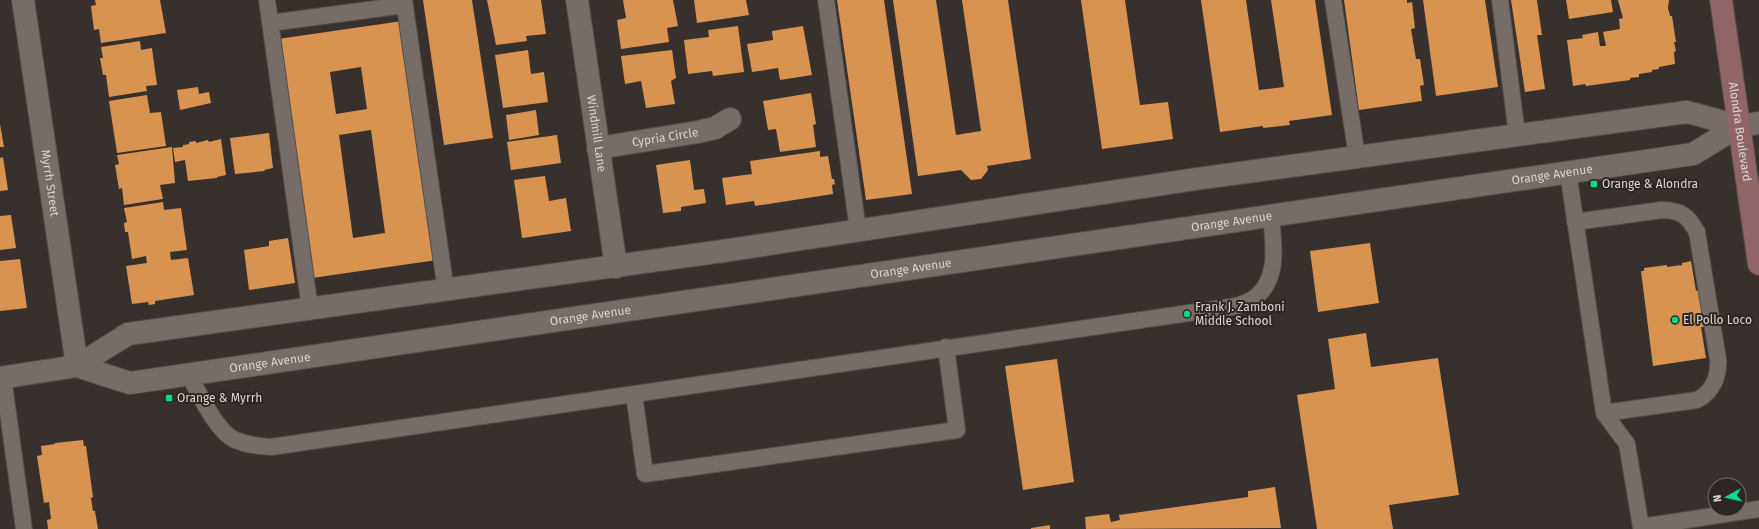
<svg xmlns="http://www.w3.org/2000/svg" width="1759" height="529" font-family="'Fira Sans',sans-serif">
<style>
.building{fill:#d89350;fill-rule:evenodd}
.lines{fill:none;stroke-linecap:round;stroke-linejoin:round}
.service-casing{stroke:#544d4a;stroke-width:18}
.minor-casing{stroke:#544d4a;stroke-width:24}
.tertiary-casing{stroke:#544d4a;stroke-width:24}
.secondary-casing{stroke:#544d4a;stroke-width:24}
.service{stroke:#766c68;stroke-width:16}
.minor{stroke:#766c68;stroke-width:22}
.tertiary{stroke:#766c68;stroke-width:22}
.secondary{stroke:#916567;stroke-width:22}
.poi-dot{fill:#08d98b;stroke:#2e2623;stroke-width:1.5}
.labels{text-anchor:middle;stroke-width:4;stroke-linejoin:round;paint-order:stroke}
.street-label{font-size:12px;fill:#dad5d3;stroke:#2e2623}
.poi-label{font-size:12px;fill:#dad5d3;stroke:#2e2623;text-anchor:start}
</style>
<rect width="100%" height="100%" fill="#38302d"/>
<path class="building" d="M 95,0 L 160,0 L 166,33 L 101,43 L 99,29 L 94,30 L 91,6 L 96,5 Z
M 423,0 L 472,0 L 493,138 L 444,145 Z
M 487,0 L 541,0 L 546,34 L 526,36 L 527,41 L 496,45 Z
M 623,0 L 673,0 L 678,26 L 667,28 L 669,42 L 621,49 L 617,20 L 626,18 Z
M 694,0 L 746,0 L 749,15 L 697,23 Z
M 837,0 L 884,0 L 912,194 L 866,200 Z
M 893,0 L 936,0 L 956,135 L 981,131 L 962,0 L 1008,0 L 1031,159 L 987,166 L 988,170 L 981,179 L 971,180 L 961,170 L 918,176 Z
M 1081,0 L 1125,0 L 1140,105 L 1168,102 L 1173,139 L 1102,149 Z
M 1201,0 L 1246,0 L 1259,90 L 1284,87 L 1271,0 L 1315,0 L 1332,115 L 1289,121 L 1290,125 L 1263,128 L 1263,126 L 1220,132 Z
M 1344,0 L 1407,0 L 1407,3 L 1412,2 L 1415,28 L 1411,29 L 1416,59 L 1420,59 L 1424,85 L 1420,86 L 1422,101 L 1359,110 Z
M 1423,0 L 1485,0 L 1498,87 L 1436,96 Z
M 1511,0 L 1537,0 L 1542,35 L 1537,35 L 1545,89 L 1525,92 Z
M 1566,0 L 1611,0 L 1613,12 L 1569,19 Z
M 1618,0 L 1669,0 L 1668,8 L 1670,16 L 1672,16 L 1676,42 L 1674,42 L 1676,51 L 1674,52 L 1675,64 L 1659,67 L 1659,69 L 1652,70 L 1652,72 L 1639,74 L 1639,77 L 1630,78 L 1630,80 L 1586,86 L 1585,84 L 1573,86 L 1567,40 L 1583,38 L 1582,35 L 1598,32 L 1600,46 L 1606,46 L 1603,32 L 1620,29 L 1619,19 L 1623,18 Z
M 402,21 L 437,260 L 312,278 L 278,39 ZM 361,67 L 367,109 L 336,114 L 330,72 ZM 371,130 L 385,233 L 353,238 L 339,135 Z
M 738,26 L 744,72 L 713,76 L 712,71 L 688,74 L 684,40 L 709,37 L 708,30 Z
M 803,26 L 812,75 L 780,80 L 778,68 L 752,72 L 747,44 L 773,40 L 772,31 Z
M 140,41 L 141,50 L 152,48 L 157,85 L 146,86 L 147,91 L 109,97 L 106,75 L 103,75 L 100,58 L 103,58 L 101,47 Z
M 528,50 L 531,74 L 544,72 L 548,102 L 503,108 L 495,55 Z
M 672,50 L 676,78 L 671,81 L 675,104 L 646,108 L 641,81 L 625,84 L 621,56 Z
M 198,87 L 199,94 L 209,92 L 211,103 L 180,110 L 177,90 Z
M 811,93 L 816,124 L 813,125 L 816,147 L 780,152 L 776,129 L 768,130 L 763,101 Z
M 147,95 L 150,113 L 161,112 L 166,146 L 117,153 L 109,101 Z
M 536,110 L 539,135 L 509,140 L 506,115 Z
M 0,124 L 4,147 L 0,147 Z
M 269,133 L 273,168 L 264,170 L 265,171 L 235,174 L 230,138 Z
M 557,135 L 561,163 L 511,170 L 507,142 Z
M 221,139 L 226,175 L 217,177 L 217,178 L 188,181 L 185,160 L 175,162 L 173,148 L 183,147 L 183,145 L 189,144 L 189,142 L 196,141 L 196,143 L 208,140 L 209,142 Z
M 172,147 L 175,183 L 160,185 L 163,199 L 124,205 L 122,188 L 119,189 L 115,165 L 119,164 L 117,155 Z
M 820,151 L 820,157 L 828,156 L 832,179 L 834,179 L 835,184 L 832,185 L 833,194 L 755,206 L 754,201 L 726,205 L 722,178 L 752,174 L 750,161 Z
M 3,157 L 8,190 L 0,191 L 0,158 Z
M 690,160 L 694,190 L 704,189 L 706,203 L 681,207 L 681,211 L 663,213 L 656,165 Z
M 545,176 L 549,201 L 566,198 L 571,231 L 522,238 L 514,180 Z
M 163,202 L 164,210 L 181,208 L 187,250 L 170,252 L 171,260 L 188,258 L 194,295 L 155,301 L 155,304 L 149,305 L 148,302 L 132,304 L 126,266 L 147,263 L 146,256 L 132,259 L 128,232 L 125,232 L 124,223 L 127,222 L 124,208 Z
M 11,215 L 16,248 L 0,250 L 0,216 Z
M 288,238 L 295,283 L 249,290 L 244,250 L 269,246 L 269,241 Z
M 1370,243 L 1379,303 L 1318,312 L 1310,251 Z
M 20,259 L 27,308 L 0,311 L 0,261 Z
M 1691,261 L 1696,291 L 1699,290 L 1704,327 L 1701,327 L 1706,358 L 1653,366 L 1641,271 L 1644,271 L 1644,268 L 1667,265 L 1667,267 L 1682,265 L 1682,263 Z
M 1366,333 L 1371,367 L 1438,358 L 1459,495 L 1389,505 L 1393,529 L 1317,529 L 1297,395 L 1335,389 L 1328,339 Z
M 1057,359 L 1074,482 L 1023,490 L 1005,366 Z
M 83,440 L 84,446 L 86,446 L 93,497 L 91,498 L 93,511 L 95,511 L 98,529 L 48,529 L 47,520 L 51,519 L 49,502 L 44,503 L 37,456 L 42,455 L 41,446 L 55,444 L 55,443 Z
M 1275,487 L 1281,528 L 1086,529 L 1085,517 L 1109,514 L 1111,522 L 1120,520 L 1119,515 L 1248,497 L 1248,491 Z
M 1050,525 L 1050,529 L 1031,529 L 1031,528 Z"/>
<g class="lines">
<defs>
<path id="service" d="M 267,0 L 310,309
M 404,0 L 446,291
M 826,0 L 858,230
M 1333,0 L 1357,157
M 1500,0 L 1517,135
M 270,23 L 405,5
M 1568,172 L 1604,413 L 1627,444 L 1641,527 L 1759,509
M 1575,222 L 1662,210 C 1681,210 1688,216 1697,232 L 1718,359 C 1719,376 1713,392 1697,400 L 1604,413
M 189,375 C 199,393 216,431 235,440 C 247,445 258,446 271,447 L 1237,306 C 1243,303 1252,301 1257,296 C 1280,276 1273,242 1271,216
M 3,377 L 24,529
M 634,394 L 645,474 L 957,430 L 946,347"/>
<g id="minor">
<path id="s1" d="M 23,0 L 77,366"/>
<path id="s2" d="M 577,0 L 616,267"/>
<path id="s3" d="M 598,148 L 698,132 L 715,128 L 730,119"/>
</g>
<g id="tertiary">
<path id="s4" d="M 77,366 L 130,383 L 1693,154 L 1739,126"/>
<path d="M 0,378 L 77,366 L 128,334 L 723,251 L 1196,179 L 1687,112 L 1739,126 L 1759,123"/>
</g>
<g id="secondary">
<path id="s5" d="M 1721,0 L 1759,264"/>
</g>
</defs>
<use href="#service" class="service-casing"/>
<use href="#minor" class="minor-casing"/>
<use href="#tertiary" class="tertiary-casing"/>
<use href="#secondary" class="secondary-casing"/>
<use href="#service" class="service"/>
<use href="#minor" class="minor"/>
<use href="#tertiary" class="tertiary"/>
<use href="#secondary" class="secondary"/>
</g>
<g class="poi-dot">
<rect x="1590" y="180" width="8" height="8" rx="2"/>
<circle cx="1187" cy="314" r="4"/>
<circle cx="1675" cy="320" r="4"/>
<rect x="165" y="394" width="8" height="8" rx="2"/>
</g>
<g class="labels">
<g class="street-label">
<text dy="4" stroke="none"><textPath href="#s5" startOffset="133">Alondra Boulevard</textPath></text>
<text dy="4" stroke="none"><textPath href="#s2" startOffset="135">Windmill Lane</textPath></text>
<text dy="4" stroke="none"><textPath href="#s3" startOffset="68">Cypria Circle</textPath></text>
<text dy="4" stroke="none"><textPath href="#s4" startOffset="1493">Orange Avenue</textPath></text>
<text dy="4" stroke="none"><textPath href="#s1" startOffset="185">Myrrh Street</textPath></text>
<text dy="4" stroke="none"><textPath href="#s4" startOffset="1169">Orange Avenue</textPath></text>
<text dy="4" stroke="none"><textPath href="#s4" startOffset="845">Orange Avenue</textPath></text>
<text dy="4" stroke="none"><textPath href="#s4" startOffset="521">Orange Avenue</textPath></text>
<text dy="4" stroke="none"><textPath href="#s4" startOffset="197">Orange Avenue</textPath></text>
</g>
<g class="poi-label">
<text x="1602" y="188">Orange &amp; Alondra</text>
<text x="1195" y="311">Frank J. Zamboni<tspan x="1195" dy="14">Middle School</tspan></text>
<text x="1683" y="324">El Pollo Loco</text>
<text x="177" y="402">Orange &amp; Myrrh</text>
</g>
</g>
<g transform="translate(1727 497) rotate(262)"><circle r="19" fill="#2e2623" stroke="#736c69"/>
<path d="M0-3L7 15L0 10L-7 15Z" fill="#08d98b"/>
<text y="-6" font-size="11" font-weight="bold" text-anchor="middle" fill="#dad5d3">N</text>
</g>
</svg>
